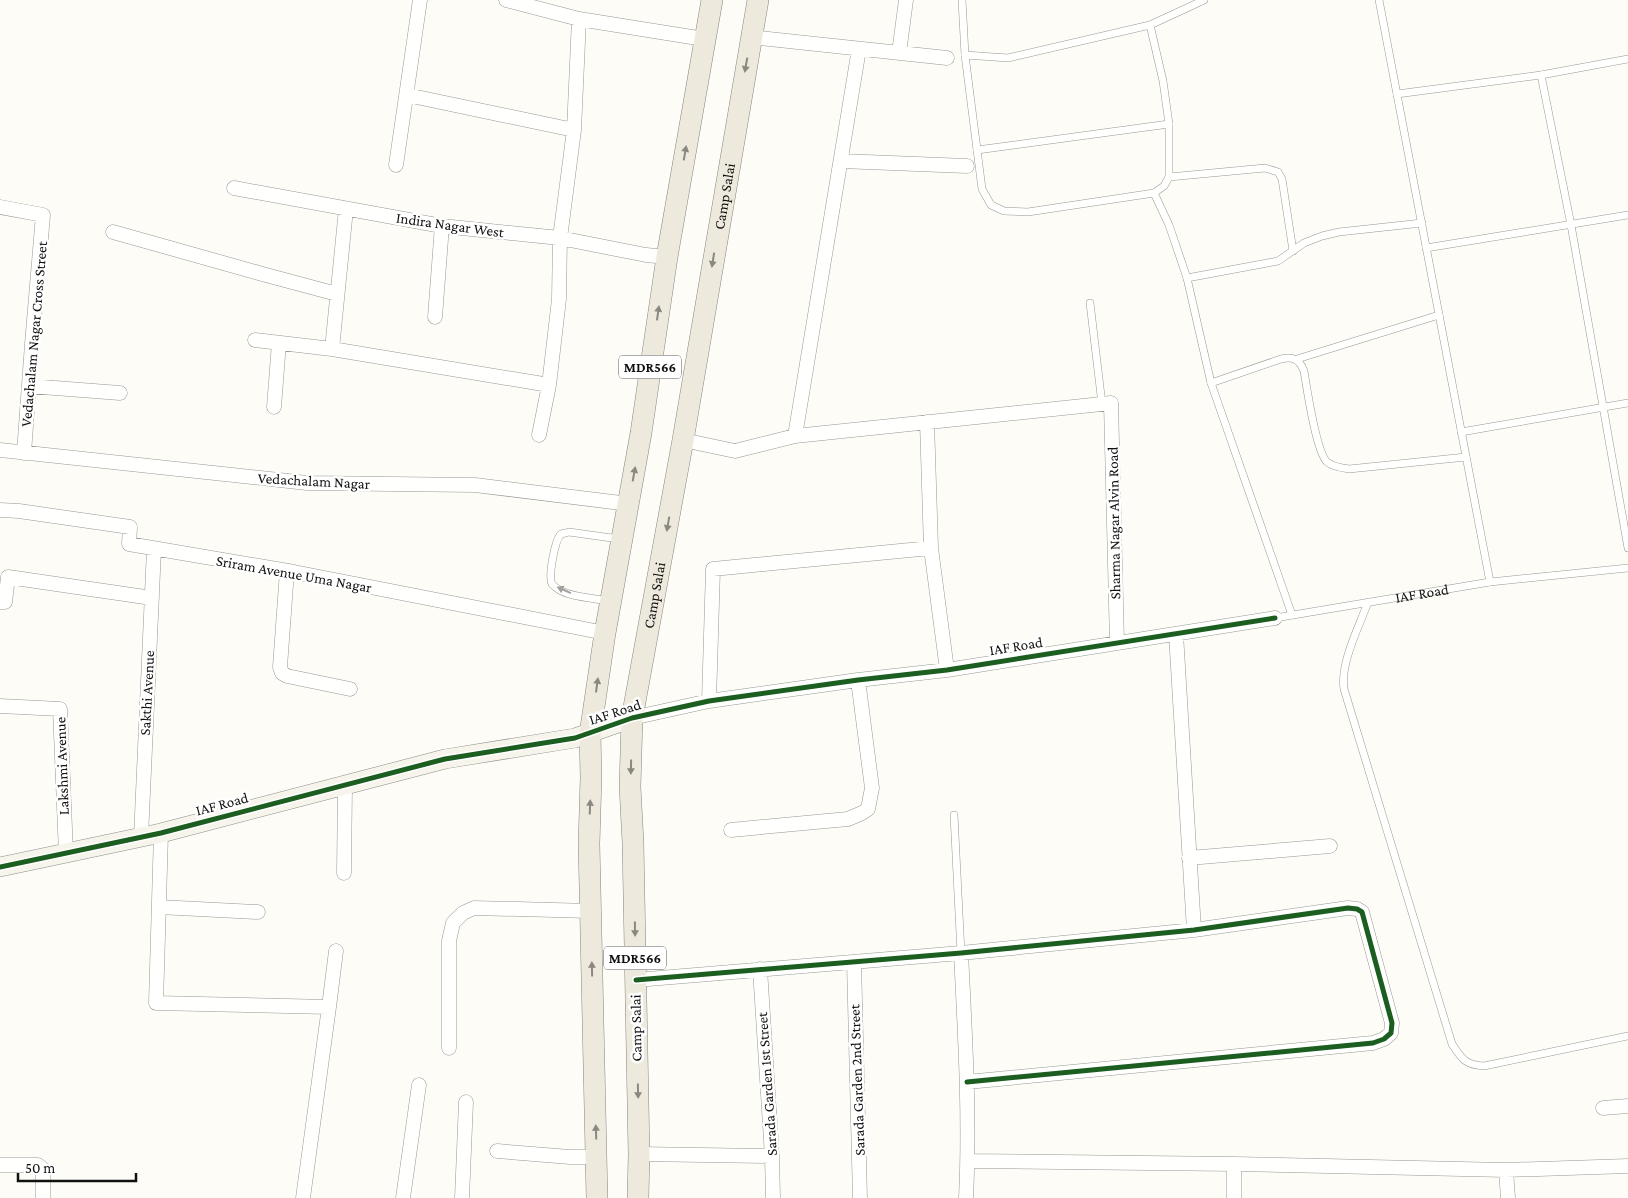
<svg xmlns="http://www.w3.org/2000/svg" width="1628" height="1198" font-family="'Crimson Pro',serif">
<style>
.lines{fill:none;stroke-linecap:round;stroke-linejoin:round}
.lane-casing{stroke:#979795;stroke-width:8}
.street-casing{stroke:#979795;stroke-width:15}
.secondary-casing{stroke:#8e8d8b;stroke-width:20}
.primary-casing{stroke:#858482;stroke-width:22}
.lane{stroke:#fffffe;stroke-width:7}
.street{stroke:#fffffe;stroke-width:14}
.secondary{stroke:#f6f4eb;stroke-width:19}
.primary{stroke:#ede9dc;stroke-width:21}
.cycleway-casing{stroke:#fff;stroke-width:8}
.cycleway{stroke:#1b5e20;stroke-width:5}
.oneway{fill:#8a8881}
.oneway2{fill:#a0a09f}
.labels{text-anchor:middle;stroke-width:5;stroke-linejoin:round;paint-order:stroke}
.shield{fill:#fff;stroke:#585858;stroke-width:1}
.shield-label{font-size:14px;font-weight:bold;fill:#111}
.street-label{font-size:15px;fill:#111;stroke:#fff}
</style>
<rect width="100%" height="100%" fill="#fdfcf7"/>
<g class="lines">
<defs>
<g id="lane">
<path d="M 962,0 L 965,55 L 982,189 L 991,205 L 1004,211 L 1028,212 L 1154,193 L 1164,186 L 1169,177 L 1169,124 L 1163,81 L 1150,25"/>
<path d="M 1379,0 L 1490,582"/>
<path d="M 965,55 L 1008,58 L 1150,25 L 1204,0"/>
<path d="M 1541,75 L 1571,225 L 1628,548"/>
<path d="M 1397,94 L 1541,75 L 1628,59"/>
<path d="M 977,150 L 1169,124"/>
<path d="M 1169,177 L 1265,168 L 1278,172 L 1282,179 L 1293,251"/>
<path d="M 1154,193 L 1169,225 L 1187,278 L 1211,383 L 1292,615"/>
<path d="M 1426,248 L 1628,215"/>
<path d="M 1187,278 L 1278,261 L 1304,243 L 1322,236 L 1339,232 L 1422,223"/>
<path d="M 1090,303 L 1102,404"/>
<path d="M 1297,359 L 1439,315"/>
<path d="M 1211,383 L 1281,359 C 1293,356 1299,359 1304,371 C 1307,389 1316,451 1327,462 C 1333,467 1342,468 1349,469 L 1466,457"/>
<path d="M 1461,432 L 1628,403"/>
<path d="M 608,601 C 594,598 569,597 558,589 C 556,588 554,586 552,584 C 548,576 555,540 561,534 C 564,533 566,533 569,532 L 619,539"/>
<path d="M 1368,602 C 1359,627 1340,663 1344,689 L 1452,1044 C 1462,1059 1465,1065 1484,1066 L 1628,1036"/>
<path id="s1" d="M 1275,618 L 1490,582 L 1628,568"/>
<path d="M 954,815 L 961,953"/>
</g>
<path id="street" d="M 506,0 L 579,19 L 704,39
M 751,37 L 947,58
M 899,53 L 906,0
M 407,95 L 574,130
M 841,161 L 967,166
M 396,165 L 420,0
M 234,188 L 442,226 L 560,238 L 646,255 L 667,257
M 0,207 L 43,215 L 32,344 L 24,453
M 113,232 L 266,275 L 337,294
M 435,317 L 442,226
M 255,340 L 332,349 L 549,385 L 559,299 L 560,238 L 574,130 L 579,19
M 332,349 L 346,209
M 29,386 L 120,393
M 274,407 L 279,343
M 927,422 L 931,548 L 947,670
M 539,435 L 549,385
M 795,436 L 859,49
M 683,440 L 735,451 L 795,436 L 1111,403 L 1117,643
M 0,450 L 307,483 L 475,485 L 629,504
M 0,510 L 19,511 L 130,527 L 129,544 L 294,572 L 605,633
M 287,571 L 280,667 L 282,673 L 287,676 L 350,689
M 0,602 L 5,602 L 8,577 L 152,598
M 1176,634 L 1194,930
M 709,701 L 713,569 L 931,548
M 0,706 L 60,709 L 66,853
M 632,718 L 709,701 L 858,680 L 947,670 L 1275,618
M 731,830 L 848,819 L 862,813 L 868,809 L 872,788 L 858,680
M 161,833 L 156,1003 L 329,1007 L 303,1198
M 141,837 L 154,549
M 1189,858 L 1330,846
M 344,873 L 345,785
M 159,907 L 258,912
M 961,953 C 965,1034 970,1116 966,1198
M 854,962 L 860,1198
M 760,969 L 772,1156 L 773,1198
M 636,980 L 961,953 L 1194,930 L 1348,908 L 1357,909 L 1362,912 L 1392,1023 L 1391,1033 L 1384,1039 L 1373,1043 L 967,1082
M 329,1007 L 336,951
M 449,1048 L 449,941 L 453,923 L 463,913 L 474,908 L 591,911
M 1603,1108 L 1628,1106
M 497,1151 L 570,1157 L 597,1157
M 639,1154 L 772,1156
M 968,1161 L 1234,1164 L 1506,1170 L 1628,1166
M 0,1165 L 38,1165 L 43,1169 L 43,1198
M 1506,1170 L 1508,1198
M 403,1198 L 419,1085
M 462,1198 L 466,1102
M 1234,1198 L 1234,1164"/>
<path id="secondary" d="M 0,867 L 161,833 L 445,759 L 575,738 L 632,718"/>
<g id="primary">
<path d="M 597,1198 L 589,844 L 591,777 L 590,734 L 605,633 L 641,433 L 667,257 L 712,0"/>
<path id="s2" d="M 638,1198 L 639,1154 L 633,843 L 630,787 L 632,718 L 683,440 L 758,0"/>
</g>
</defs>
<use href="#lane" class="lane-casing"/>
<use href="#street" class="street-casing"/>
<use href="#secondary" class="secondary-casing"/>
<use href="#primary" class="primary-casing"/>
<use href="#lane" class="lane"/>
<use href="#street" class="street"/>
<use href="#secondary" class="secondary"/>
<use href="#primary" class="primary"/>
<defs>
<path id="cycleway" d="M 0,867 L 161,833 L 445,759 L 575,738 L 632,718 L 709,701 L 858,680 L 947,670 L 1275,618
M 636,980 L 961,953 L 1194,930 L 1348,908 L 1357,909 L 1362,912 L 1392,1023 L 1391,1033 L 1384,1039 L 1373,1043 L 967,1082"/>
</defs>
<use href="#cycleway" class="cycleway-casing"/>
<use href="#cycleway" class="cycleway"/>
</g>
<defs><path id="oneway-solid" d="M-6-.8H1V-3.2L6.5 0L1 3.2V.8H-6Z" transform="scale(1.25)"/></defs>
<g class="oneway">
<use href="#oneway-solid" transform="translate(746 65) rotate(100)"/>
<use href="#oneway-solid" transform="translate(685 153) rotate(-80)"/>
<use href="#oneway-solid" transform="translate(713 260) rotate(99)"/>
<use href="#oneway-solid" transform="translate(658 313) rotate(-82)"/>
<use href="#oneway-solid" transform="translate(634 474) rotate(-80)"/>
<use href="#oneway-solid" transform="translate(668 524) rotate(100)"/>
<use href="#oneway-solid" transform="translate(597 685) rotate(-82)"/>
<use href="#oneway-solid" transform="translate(631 767) rotate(91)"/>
<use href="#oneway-solid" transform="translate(590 807) rotate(-88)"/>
<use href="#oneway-solid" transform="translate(635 929) rotate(89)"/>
<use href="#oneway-solid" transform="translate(592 969) rotate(-91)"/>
<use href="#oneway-solid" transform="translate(638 1091) rotate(89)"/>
<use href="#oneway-solid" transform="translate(596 1132) rotate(-92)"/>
</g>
<use class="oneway2" href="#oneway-solid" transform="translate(564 590) rotate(-156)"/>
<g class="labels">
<g class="shield">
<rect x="619" y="355.5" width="62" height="23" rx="4"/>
<rect x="604" y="946.5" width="62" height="23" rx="4"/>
</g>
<g class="shield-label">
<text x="650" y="372">MDR566</text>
<text x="635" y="963">MDR566</text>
</g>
<g class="street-label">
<text dy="5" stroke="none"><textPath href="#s2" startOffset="1010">Camp Salai</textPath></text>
<text transform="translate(450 225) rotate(8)" y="5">Indira Nagar West</text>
<text transform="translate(34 334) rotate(-85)" y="5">Vedachalam Nagar Cross Street</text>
<text transform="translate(314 481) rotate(3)" y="5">Vedachalam Nagar</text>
<text transform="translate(1114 523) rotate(-91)" y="5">Sharma Nagar Alvin Road</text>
<text transform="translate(294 574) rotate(10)" y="5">Sriram Avenue Uma Nagar</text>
<text dy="5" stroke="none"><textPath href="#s1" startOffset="149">IAF Road</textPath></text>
<text dy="5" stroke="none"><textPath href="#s2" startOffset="605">Camp Salai</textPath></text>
<text transform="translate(1016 646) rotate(-9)" y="5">IAF Road</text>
<text transform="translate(147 693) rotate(-87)" y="5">Sakthi Avenue</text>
<text transform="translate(615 712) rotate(-18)" y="5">IAF Road</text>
<text transform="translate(62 766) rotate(-92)" y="5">Lakshmi Avenue</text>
<text transform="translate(222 804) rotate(-15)" y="5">IAF Road</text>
<text transform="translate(636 1028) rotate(-91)" y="5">Camp Salai</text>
<text transform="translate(857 1080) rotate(-92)" y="5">Sarada Garden 2nd Street</text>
<text transform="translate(767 1084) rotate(-94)" y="5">Sarada Garden 1st Street</text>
</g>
</g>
<path d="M18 1173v8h118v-8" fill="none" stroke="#111111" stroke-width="2.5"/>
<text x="25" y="1173" font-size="15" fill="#111111" stroke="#ffffff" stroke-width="4" paint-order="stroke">50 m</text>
</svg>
